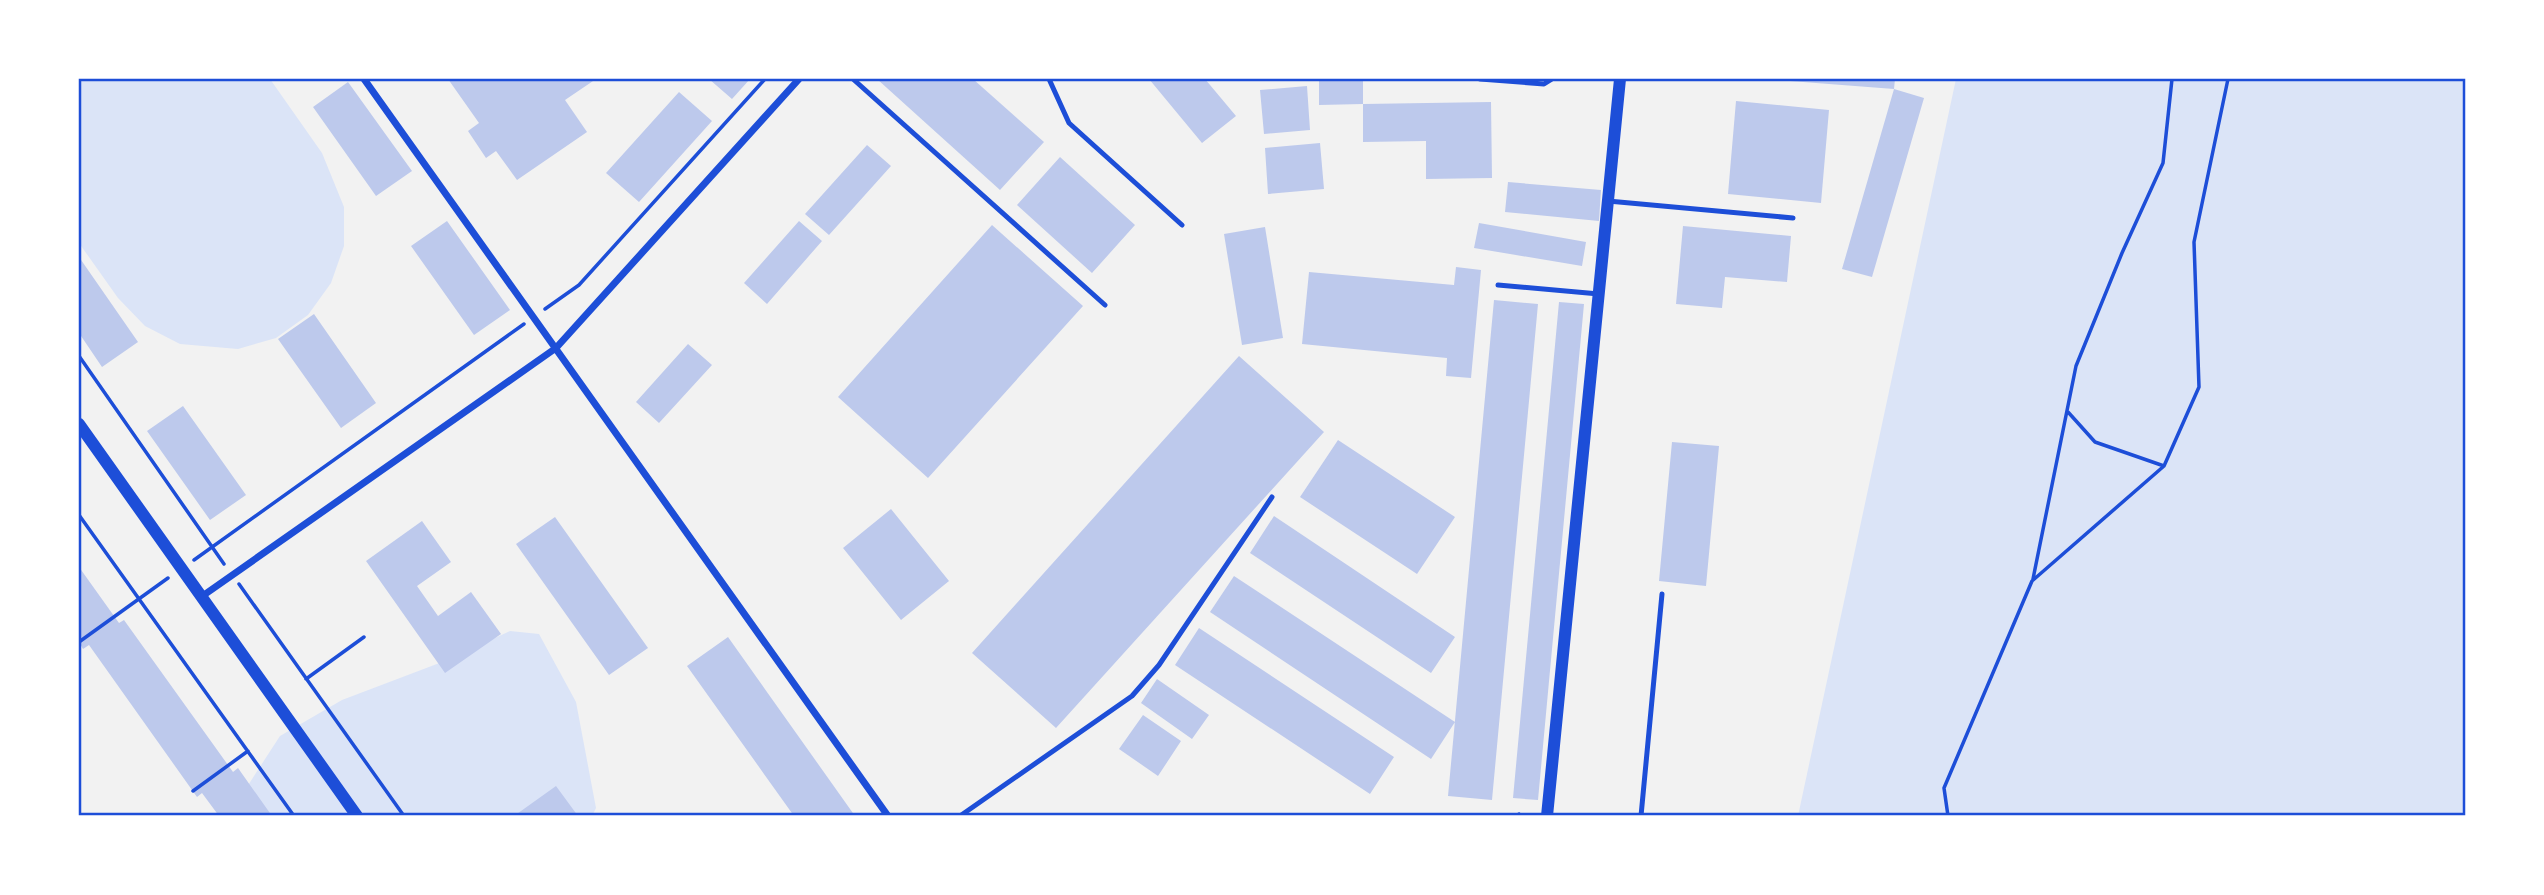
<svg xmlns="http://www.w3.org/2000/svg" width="2544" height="895" font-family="Montserrat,sans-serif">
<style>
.green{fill:#dbe4f7}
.building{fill:#bdc9ec}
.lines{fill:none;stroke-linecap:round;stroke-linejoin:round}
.path{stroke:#1d4ed8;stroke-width:3.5}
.service{stroke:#1d4ed8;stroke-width:5}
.minor{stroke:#1d4ed8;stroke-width:7}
.tertiary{stroke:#1d4ed8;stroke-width:12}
.neatline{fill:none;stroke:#1d4ed8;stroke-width:2.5}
</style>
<rect width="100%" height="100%" fill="#f2f2f2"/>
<path class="green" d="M 79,79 L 270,79 L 322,153 L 344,207 L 344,246 L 331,283 L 308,315 L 276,338 L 238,349 L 180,344 L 145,326 L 118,298 L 79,243 Z
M 1956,79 L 2465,79 L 2465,816 L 1798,816 Z
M 510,631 L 539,634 L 576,702 L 596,808 L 592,816 L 228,816 L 280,736 L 342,700 L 450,659 Z"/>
<path class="building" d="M 448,79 L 596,79 L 565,100 L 587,132 L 517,180 L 496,151 L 486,158 L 468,131 L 479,123 Z
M 709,79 L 750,79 L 732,99 Z
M 877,79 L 973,79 L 1044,142 L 1000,190 Z
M 1149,79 L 1205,79 L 1236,116 L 1202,143 Z
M 1319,79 L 1363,79 L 1363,104 L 1491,102 L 1492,178 L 1426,179 L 1426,141 L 1363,142 L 1363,104 L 1319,105 Z
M 1791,79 L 1895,79 L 1894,89 L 1924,98 L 1872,277 L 1842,269 L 1894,89 L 1790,81 Z
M 348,82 L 412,171 L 376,196 L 313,107 Z
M 1307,86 L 1310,130 L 1264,134 L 1260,90 Z
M 679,92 L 712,121 L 639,202 L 606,173 Z
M 1736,101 L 1829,110 L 1821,203 L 1728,194 Z
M 1320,143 L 1324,189 L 1268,194 L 1265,148 Z
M 867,145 L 891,166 L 829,235 L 805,214 Z
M 1060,157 L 1135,225 L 1092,273 L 1017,205 Z
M 1508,182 L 1601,190 L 1599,221 L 1505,212 Z
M 447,221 L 510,310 L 474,335 L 411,246 Z
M 799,221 L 822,241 L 767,304 L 744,283 Z
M 1479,223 L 1586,242 L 1582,266 L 1474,248 Z
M 992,225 L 1083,306 L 928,478 L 838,397 Z
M 1683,226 L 1791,236 L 1787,282 L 1725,277 L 1722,308 L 1676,304 Z
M 1265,227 L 1283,338 L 1242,345 L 1224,234 Z
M 79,257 L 138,342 L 102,367 L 79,333 Z
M 1456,267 L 1481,270 L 1471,378 L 1446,376 L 1447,358 L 1302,344 L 1309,272 L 1454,285 Z
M 1494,300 L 1538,304 L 1492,800 L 1448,796 Z
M 1559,302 L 1584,304 L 1538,800 L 1513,798 Z
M 314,314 L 376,403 L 341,428 L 278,339 Z
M 688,344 L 712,365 L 659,423 L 636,402 Z
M 1239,356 L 1324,432 L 1056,728 L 972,653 Z
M 183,406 L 246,495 L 210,520 L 147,431 Z
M 1338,440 L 1455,517 L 1417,574 L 1300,497 Z
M 1672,442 L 1719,446 L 1706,586 L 1659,581 Z
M 891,509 L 949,581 L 901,620 L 843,548 Z
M 1274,516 L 1455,637 L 1431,673 L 1250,553 Z
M 555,517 L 648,648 L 609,675 L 516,544 Z
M 422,521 L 451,562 L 417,586 L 438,616 L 471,592 L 501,634 L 445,673 L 366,561 Z
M 79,567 L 119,623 L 124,620 L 233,772 L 238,768 L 272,816 L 219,816 L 202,793 L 197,797 L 89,645 L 83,649 L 79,642 Z
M 1234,576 L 1455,722 L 1431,759 L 1210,612 Z
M 1199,628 L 1394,757 L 1370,794 L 1175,665 Z
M 728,637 L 855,816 L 794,816 L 687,666 Z
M 1157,679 L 1209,715 L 1192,739 L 1141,703 Z
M 1143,715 L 1181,741 L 1158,776 L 1119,749 Z
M 556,786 L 578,816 L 514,816 Z"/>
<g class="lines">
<path class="path" d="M 545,309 L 579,285 L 765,79
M 79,356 L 224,564
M 2068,412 L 2095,442 L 2164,466
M 79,515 L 294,816
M 194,560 L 524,324
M 2033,579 L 2076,366 L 2122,253 L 2163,163 L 2172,79
M 239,584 L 404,816
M 79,642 L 168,578
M 306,679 L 364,637
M 193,791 L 248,751
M 1519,814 L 1520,816
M 1948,816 L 1944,788 L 2032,581 L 2164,466 L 2199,387 L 2194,242 L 2228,79"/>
<path class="service" d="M 853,79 L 1105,305
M 1049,79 L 1069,123 L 1182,225
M 1480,79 L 1544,84 L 1552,79
M 1608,201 L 1793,218
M 1498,285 L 1599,294
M 960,816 L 1132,696 L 1159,665 L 1272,497
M 1641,816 L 1662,594"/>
<path class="minor" d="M 364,79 L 888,816
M 201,597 L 556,348 L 799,79"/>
<path class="tertiary" d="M 79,424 L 357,816
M 1547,816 L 1620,79"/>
</g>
<rect width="2544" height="895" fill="none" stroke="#ffffff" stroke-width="161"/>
<rect x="80" y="80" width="2384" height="734" class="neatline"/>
</svg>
